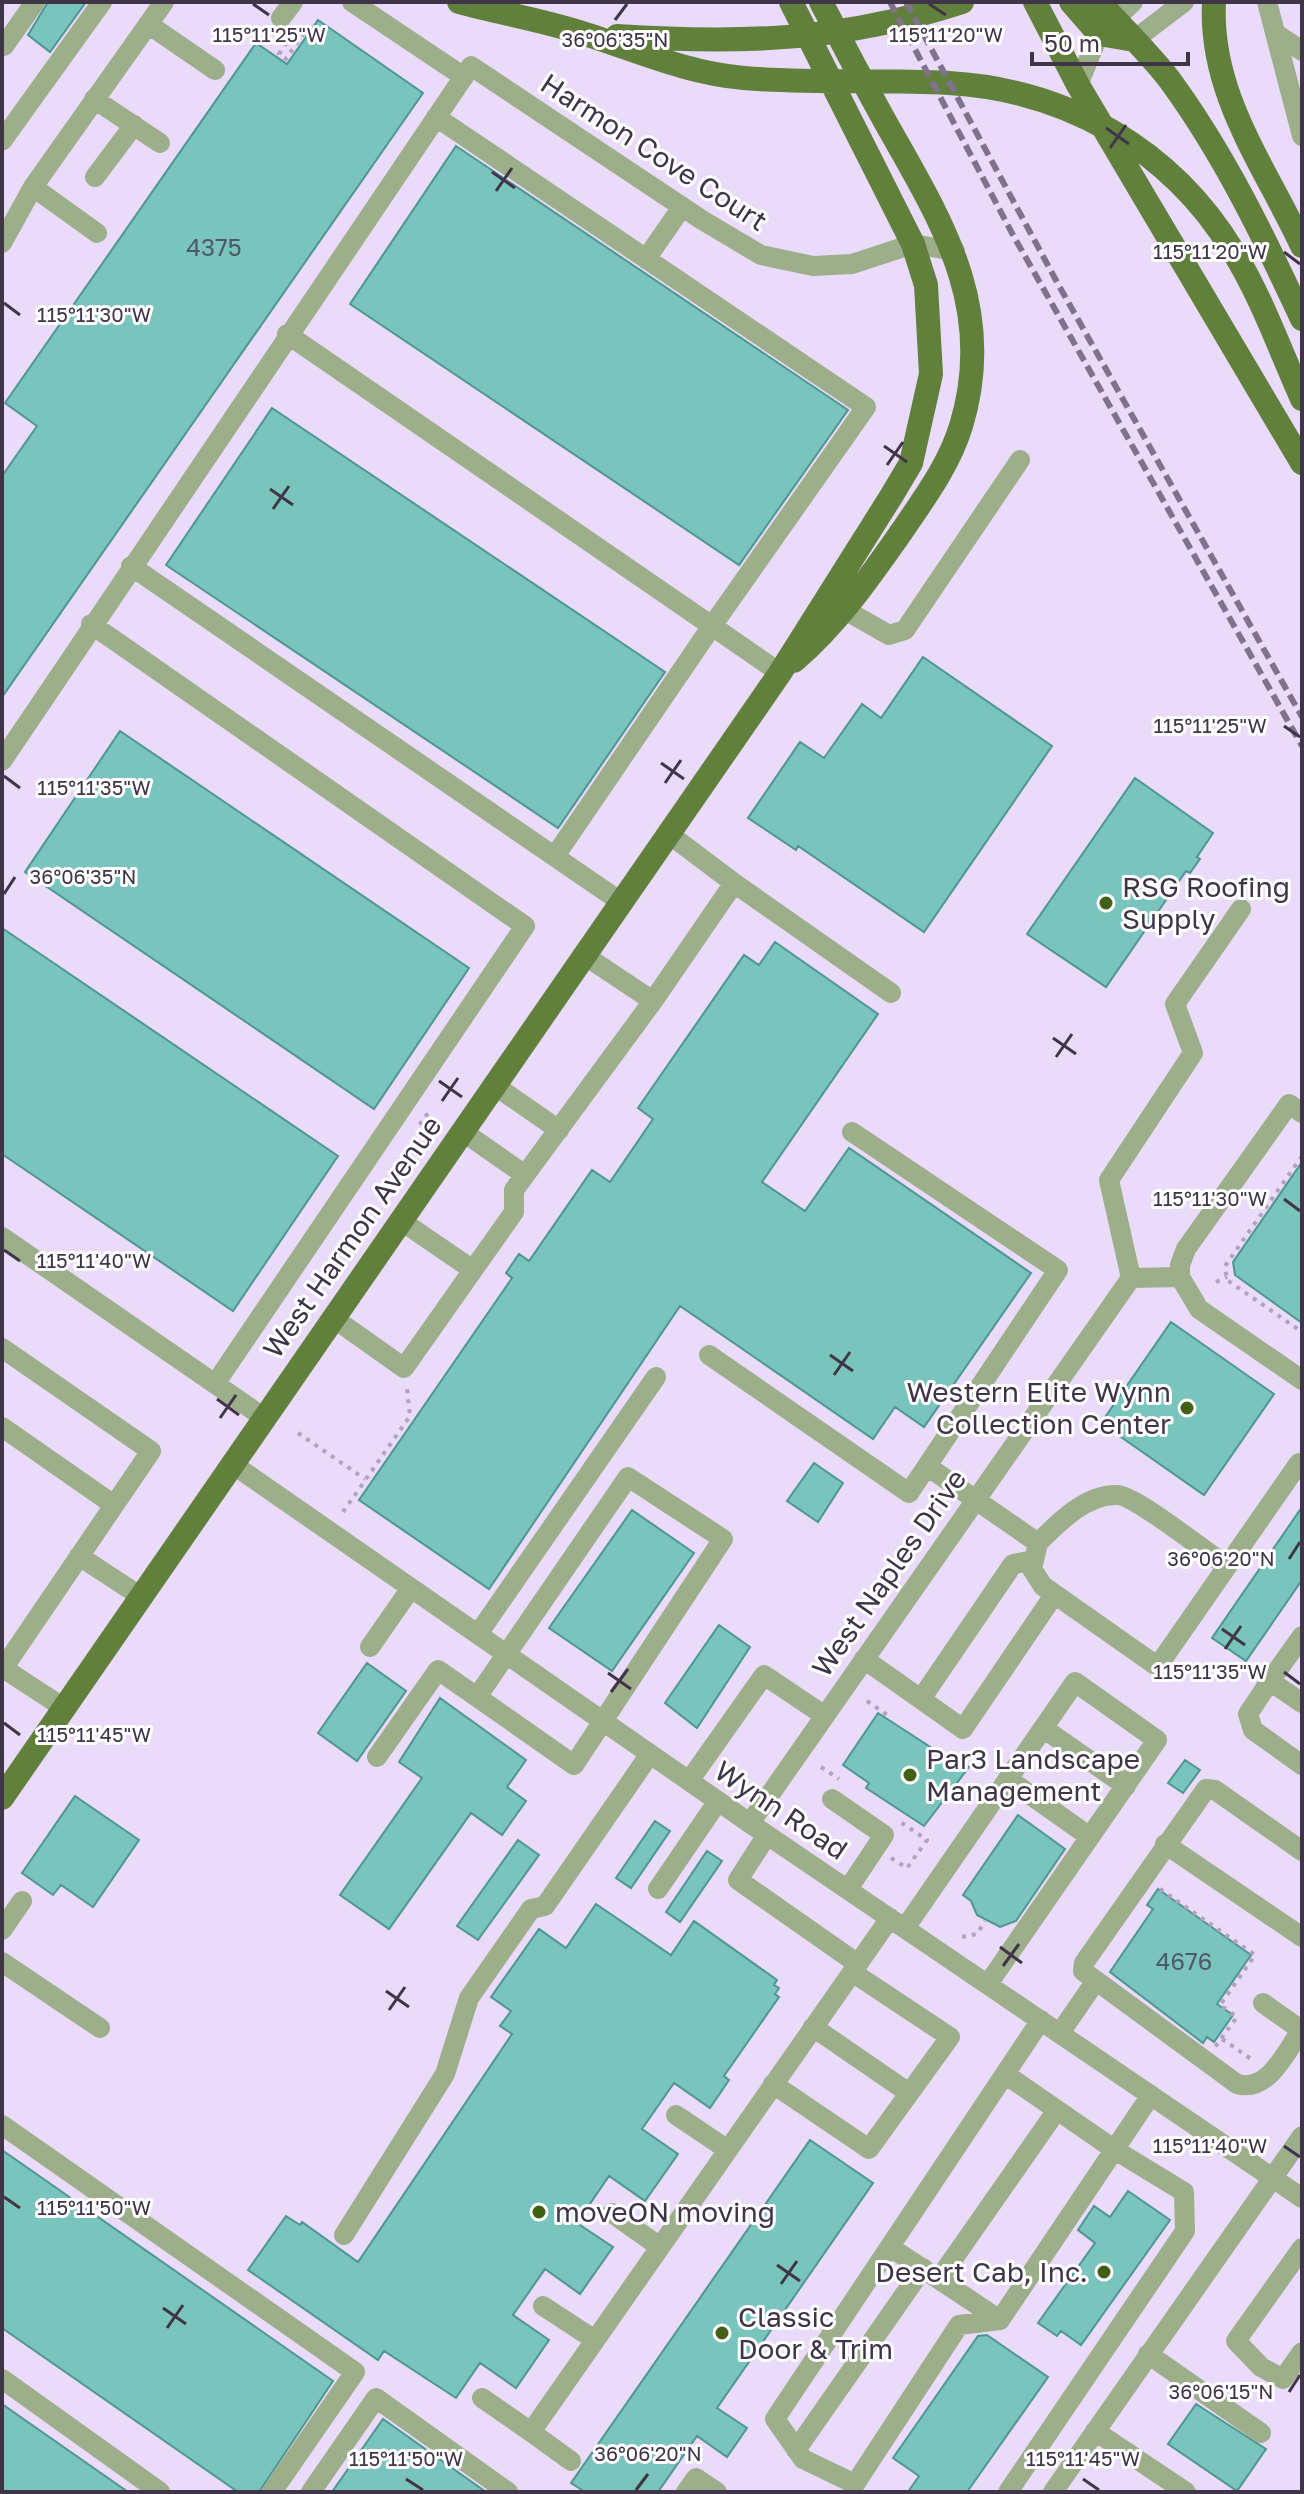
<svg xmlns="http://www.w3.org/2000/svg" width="1304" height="2494" font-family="'Golos Text',sans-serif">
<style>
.building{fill:#7ac4be;stroke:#4d9691;stroke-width:2}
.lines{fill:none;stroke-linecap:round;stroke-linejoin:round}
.path{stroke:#b1a2be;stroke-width:4;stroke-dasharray:4 6;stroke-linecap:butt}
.minor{stroke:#9cae8a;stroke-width:20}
.major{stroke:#61803c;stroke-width:24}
.rail{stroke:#7f728a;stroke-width:6;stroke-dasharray:12 6;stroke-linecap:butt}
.ticks{fill:none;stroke:#3f3448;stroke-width:3}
.poi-dot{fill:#426014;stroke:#fff;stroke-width:3}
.labels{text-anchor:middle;stroke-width:6;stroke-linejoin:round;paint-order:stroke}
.number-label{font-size:24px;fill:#4e5866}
.street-label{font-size:28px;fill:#3f3448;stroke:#fff}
.poi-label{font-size:28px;fill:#3f3448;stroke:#fff;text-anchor:start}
.ticks-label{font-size:20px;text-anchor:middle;fill:#3f3448;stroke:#fff;stroke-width:6;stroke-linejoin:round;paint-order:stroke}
</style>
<rect width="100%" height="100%" fill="#ebdbfa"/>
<path class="building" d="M 48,2 L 86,2 L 50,52 L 28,35 Z
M 318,20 L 423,93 L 2,697 L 2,476 L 37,426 L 5,403 L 256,43 L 287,64 Z
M 456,146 L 848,410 L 739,565 L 350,304 Z
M 272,408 L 665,672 L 558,828 L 166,565 Z
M 923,657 L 1052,746 L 924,932 L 798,846 L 796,850 L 748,818 L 800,742 L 824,758 L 862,704 L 881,718 Z
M 120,731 L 469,968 L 374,1109 L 25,872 Z
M 1135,778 L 1213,833 L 1197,857 L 1200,859 L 1190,873 L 1186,871 L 1106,987 L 1027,934 Z
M 2,928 L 338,1156 L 233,1311 L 2,1154 Z
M 775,942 L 878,1014 L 762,1182 L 805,1211 L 849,1148 L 1031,1273 L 924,1427 L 895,1407 L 873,1439 L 680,1306 L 489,1589 L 359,1500 L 512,1278 L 506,1273 L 519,1254 L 529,1261 L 592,1170 L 610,1182 L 653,1119 L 638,1108 L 744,955 L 759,965 Z
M 1302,1162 L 1302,1323 L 1235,1275 L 1233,1262 Z
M 1171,1322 L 1274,1394 L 1204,1495 L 1101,1423 Z
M 814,1463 L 843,1483 L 818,1522 L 787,1501 Z
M 1302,1507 L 1302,1580 L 1246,1661 L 1212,1638 Z
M 632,1510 L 694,1553 L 612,1671 L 549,1628 Z
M 719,1625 L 750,1647 L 697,1728 L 665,1703 Z
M 367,1663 L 406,1691 L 357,1761 L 318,1733 Z
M 440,1698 L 526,1760 L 507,1787 L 526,1801 L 502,1835 L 471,1813 L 389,1929 L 340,1895 L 422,1778 L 399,1762 Z
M 878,1713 L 949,1759 L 951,1755 L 969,1767 L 924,1826 L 866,1788 L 869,1783 L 843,1765 Z
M 1185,1760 L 1200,1770 L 1183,1793 L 1168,1783 Z
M 75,1796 L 139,1840 L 93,1907 L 61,1885 L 53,1895 L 22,1873 Z
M 1018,1815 L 1065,1849 L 1016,1921 L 1000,1927 L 977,1915 L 971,1901 L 963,1895 Z
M 655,1821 L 670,1831 L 631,1888 L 616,1878 Z
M 518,1840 L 539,1855 L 478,1940 L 457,1926 Z
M 707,1851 L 722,1861 L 680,1922 L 666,1912 Z
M 1158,1889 L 1251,1955 L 1217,2004 L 1233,2015 L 1214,2042 L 1207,2037 L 1203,2043 L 1110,1972 L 1153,1909 L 1147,1905 Z
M 596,1904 L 671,1955 L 694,1921 L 777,1980 L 774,1985 L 779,1988 L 775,1994 L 779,1997 L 724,2076 L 729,2080 L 710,2108 L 674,2083 L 642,2129 L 678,2154 L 645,2201 L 609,2176 L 577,2223 L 613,2247 L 580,2294 L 545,2269 L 513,2315 L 549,2340 L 516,2388 L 480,2363 L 456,2398 L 384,2351 L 378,2360 L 248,2270 L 286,2216 L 300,2225 L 302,2222 L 358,2262 L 512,2034 L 500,2026 L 511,2011 L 491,1997 L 539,1929 L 566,1948 Z
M 810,2140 L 873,2183 L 717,2408 L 747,2428 L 727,2457 L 697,2436 L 658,2492 L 585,2492 L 571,2483 Z
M 2,2150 L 333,2381 L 259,2492 L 238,2492 L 2,2328 Z
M 1128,2191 L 1170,2220 L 1081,2345 L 1061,2331 L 1057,2336 L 1038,2323 L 1095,2243 L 1078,2230 L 1094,2206 L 1110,2217 Z
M 987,2335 L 1048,2377 L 967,2492 L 908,2492 L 919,2476 L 893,2458 L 978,2336 Z
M 2,2404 L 128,2492 L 2,2492 Z
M 1196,2404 L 1266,2449 L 1237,2491 L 1168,2444 Z
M 383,2419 L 486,2492 L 332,2492 Z"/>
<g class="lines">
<path class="path" d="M 304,33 L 286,59 L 279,54 L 297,28 L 307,35
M 424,1131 L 418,1127 L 428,1113 L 424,1112
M 1302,1156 L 1225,1266 L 1227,1280 L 1302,1332
M 1216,1282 L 1227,1277
M 298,1433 L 365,1479
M 343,1512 L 410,1416 L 407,1388
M 867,1701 L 887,1715
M 821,1767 L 839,1779
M 891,1858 L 907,1868 L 927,1840 L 899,1821
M 1160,1889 L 1255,1955 L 1220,2005 L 1237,2017 L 1215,2047
M 962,1937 L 977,1934 L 985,1921
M 1222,2039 L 1254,2061"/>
<path class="minor" d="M 352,2 L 464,77
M 1267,2 L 1302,136
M 281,18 L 293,2
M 148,24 L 215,70
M 1278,35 L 1302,51
M 1134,40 L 1184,2
M 4,46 L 35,2
M 1078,85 L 1099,34 L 1133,2
M 94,99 L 160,143
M 2,141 L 102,2
M 95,177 L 134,125
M 33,187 L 97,233
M 2,243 L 33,187 L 164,2
M 646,259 L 682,207
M 287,334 L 712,626 L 866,407 L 436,117
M 131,566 L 621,902
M 845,610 L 889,635 L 905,630 L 1020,460
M 91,624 L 525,926 L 215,1384
M 2,761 L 471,66 L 702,220 L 761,255 L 813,266 L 852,264 L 913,244 L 955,251
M 669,834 L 734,883
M 555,856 L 712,626 L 780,673
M 584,955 L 653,1001
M 494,1085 L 559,1130
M 462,1131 L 525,1175
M 852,1132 L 1058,1270 L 927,1466
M 2,1237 L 263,1417
M 473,1270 L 514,1212 L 514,1190 L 653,1001 L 734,883 L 891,993
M 1180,1277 L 1180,1265 L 1186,1249 L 1289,1104 L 1302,1113
M 1131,1278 L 1109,1180 L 1193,1053 L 1175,1004 L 1241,909
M 1131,1278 L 1180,1277 L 1199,1309 L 1302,1380
M 332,1317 L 404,1368 L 473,1270 L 400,1220
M 2,1348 L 151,1451 L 2,1670
M 709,1355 L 909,1493 L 927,1466 L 1038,1543 L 1032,1569 L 1043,1586 L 1154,1664 L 1162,1660 L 1299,1463
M 2,1427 L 114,1505
M 231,1463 L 751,1824 L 1302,2198
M 1038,1543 C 1058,1523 1086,1494 1117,1495 C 1135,1495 1207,1553 1227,1566
M 79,1556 L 140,1596
M 478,1634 L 656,1377
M 370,1647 L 411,1588
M 2,1659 L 3,1668 L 64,1708
M 864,1659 L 963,1729 L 1054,1595
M 1270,1681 L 1302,1636
M 921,1699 L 1013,1564 L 1034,1560
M 1302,1703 L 1270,1681 L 1248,1714 L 1253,1730 L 1302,1765
M 1043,1728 L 1126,1786
M 377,1757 L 438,1670 L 477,1697 L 628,1477 L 723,1539 L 574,1765 L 477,1697
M 1008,1779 L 1090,1837
M 689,1781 L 764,1675 L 825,1716
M 832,1799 L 884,1835 L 848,1889
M 750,1823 L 1131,1278
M 767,1835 L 738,1880 L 858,1964
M 1165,1844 L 1302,1937
M 1302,1851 L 1215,1790 L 1206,1789 L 1084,1963 L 1083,1971 L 1237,2084 C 1269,2093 1287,2050 1302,2029
M 658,1889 L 718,1801
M 905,1928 L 1075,1682 L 1157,1740 L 988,1984
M 2,1930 L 22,1901
M 2,1962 L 100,2028
M 1263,2003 L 1301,2030
M 1041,2020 L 775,2419 L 803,2459 L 855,2484 L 959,2325 L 1000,2320 L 1151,2095
M 813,2027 L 909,2093
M 1060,2033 L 1095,1982
M 1005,2074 L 1115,2150 L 1184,2192 L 1185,2231 L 1008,2492
M 773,2084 L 869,2149 L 950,2037 L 852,1972
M 676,2115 L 728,2150
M 2,2125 L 355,2372 L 272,2492
M 612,2213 L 660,2247
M 344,2235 L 445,2074 L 469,1998 L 531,1909 L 545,1906 L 650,1754
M 890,2247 L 1000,2320
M 1302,2248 L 1236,2341 L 1261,2367 L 1283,2379 L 1302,2352
M 939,2279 L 1057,2110
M 543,2306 L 595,2340
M 1148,2354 L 1261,2433
M 2,2379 L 160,2492
M 482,2398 L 531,2432 L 890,1918
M 1095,2431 L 1186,2492
M 531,2432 L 571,2461
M 796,2450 L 923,2268
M 311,2492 L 376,2398 L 508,2492
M 686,2492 L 696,2478 L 717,2492
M 1053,2492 L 1302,2136"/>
<path class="major" d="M 459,2 C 499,13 542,20 582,33 C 636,50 686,73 744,78 C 812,84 881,79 949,83 C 1067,90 1171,149 1233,251 C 1261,296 1280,350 1302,399
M 1035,2 L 1078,85 L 1302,463
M 1071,2 L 1099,34 L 1134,40
M 1099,2 C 1122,27 1148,52 1169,79 C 1224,154 1263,235 1302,319
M 1214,2 C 1209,94 1265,166 1302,246
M 617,36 C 741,44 842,41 962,2
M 794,661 C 838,623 869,578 902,531 C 925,497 949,465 961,426 C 997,309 942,222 887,125 C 864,84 842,43 821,2
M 2,1798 L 780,673 L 892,495 L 911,463 L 931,374 L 926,285 L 913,244 L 791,2"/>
<path class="rail" d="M 890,2 L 1013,235 L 1302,746
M 906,2 L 1058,284 L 1302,717"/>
</g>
<path class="ticks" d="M 253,4 L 269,15M 929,4 L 946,15M 615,20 L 627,4M 1106,128 L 1129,144M 1110,148 L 1126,125M 492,172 L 515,188M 496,191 L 512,168M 1284,252 L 1300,264M 4,303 L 20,315M 884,446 L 907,462M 887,465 L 903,442M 270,489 L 293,505M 273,509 L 289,486M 1284,726 L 1300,737M 661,763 L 684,779M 4,776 L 20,788M 665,783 L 681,760M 4,894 L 15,877M 1053,1038 L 1076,1054M 1056,1057 L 1072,1034M 439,1081 L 462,1097M 442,1101 L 458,1078M 1284,1199 L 1300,1211M 4,1250 L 20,1261M 830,1355 L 853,1371M 834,1375 L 850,1352M 217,1399 L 239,1415M 220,1418 L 236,1395M 1289,1559 L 1300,1542M 1222,1629 L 1245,1645M 1225,1649 L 1241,1626M 1284,1672 L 1300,1684M 608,1673 L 631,1689M 611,1692 L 628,1669M 4,1723 L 20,1735M 1000,1947 L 1022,1963M 1003,1966 L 1019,1944M 386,1991 L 409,2007M 389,2010 L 405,1987M 1284,2146 L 1300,2157M 4,2197 L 20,2208M 777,2265 L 800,2281M 781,2284 L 797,2261M 163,2308 L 186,2324M 167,2328 L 183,2305M 1289,2392 L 1300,2375M 406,2479 L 423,2490M 1083,2479 L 1099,2490M 636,2490 L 648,2474"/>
<g class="poi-dot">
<circle cx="1106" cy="903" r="8"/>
<circle cx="1187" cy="1408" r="8"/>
<circle cx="910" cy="1775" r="8"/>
<circle cx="539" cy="2212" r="8"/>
<circle cx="1104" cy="2272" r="8"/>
<circle cx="722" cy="2333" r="8"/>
</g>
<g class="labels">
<g class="number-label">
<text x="214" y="256">4375</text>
<text x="1184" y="1970">4676</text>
</g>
<g class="street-label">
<text transform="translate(654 152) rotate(33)" y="10">Harmon Cove Court</text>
<text transform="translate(352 1237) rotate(-55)" y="10">West Harmon Avenue</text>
<text transform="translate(889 1573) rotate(-55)" y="10">West Naples Drive</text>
<text transform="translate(781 1810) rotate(34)" y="10">Wynn Road</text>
</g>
<g class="poi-label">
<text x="1122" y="897">RSG Roofing<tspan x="1122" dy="32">Supply</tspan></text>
<text x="1171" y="1402" text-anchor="end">Western Elite Wynn<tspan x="1171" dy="32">Collection Center</tspan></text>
<text x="926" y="1769">Par3 Landscape<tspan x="926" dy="32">Management</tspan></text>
<text x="555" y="2222">moveON moving</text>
<text x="1088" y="2282" text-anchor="end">Desert Cab, Inc.</text>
<text x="738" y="2327">Classic<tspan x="738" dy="32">Door &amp; Trim</tspan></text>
</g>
</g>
<g class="ticks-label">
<text x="269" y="42">115°11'25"W</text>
<text x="946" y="42">115°11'20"W</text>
<text x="615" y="47">36°06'35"N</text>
<text x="1210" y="259">115°11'20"W</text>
<text x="94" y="322">115°11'30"W</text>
<text x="1210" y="733">115°11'25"W</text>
<text x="94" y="795">115°11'35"W</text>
<text x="83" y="884">36°06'35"N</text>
<text x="1210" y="1206">115°11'30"W</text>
<text x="94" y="1268">115°11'40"W</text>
<text x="1221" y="1566">36°06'20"N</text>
<text x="1210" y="1679">115°11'35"W</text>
<text x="94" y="1742">115°11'45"W</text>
<text x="1210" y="2153">115°11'40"W</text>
<text x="94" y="2215">115°11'50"W</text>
<text x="1221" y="2399">36°06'15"N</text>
<text x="648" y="2461">36°06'20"N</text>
<text x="406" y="2466">115°11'50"W</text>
<text x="1083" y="2466">115°11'45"W</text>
</g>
<rect width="1304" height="2494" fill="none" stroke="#3f3448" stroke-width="8"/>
<path d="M1032 52v12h156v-12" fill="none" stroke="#3f3448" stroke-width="4"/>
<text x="1044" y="52" font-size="24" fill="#3f3448" stroke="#ffffff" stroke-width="6" paint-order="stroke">50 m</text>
</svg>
